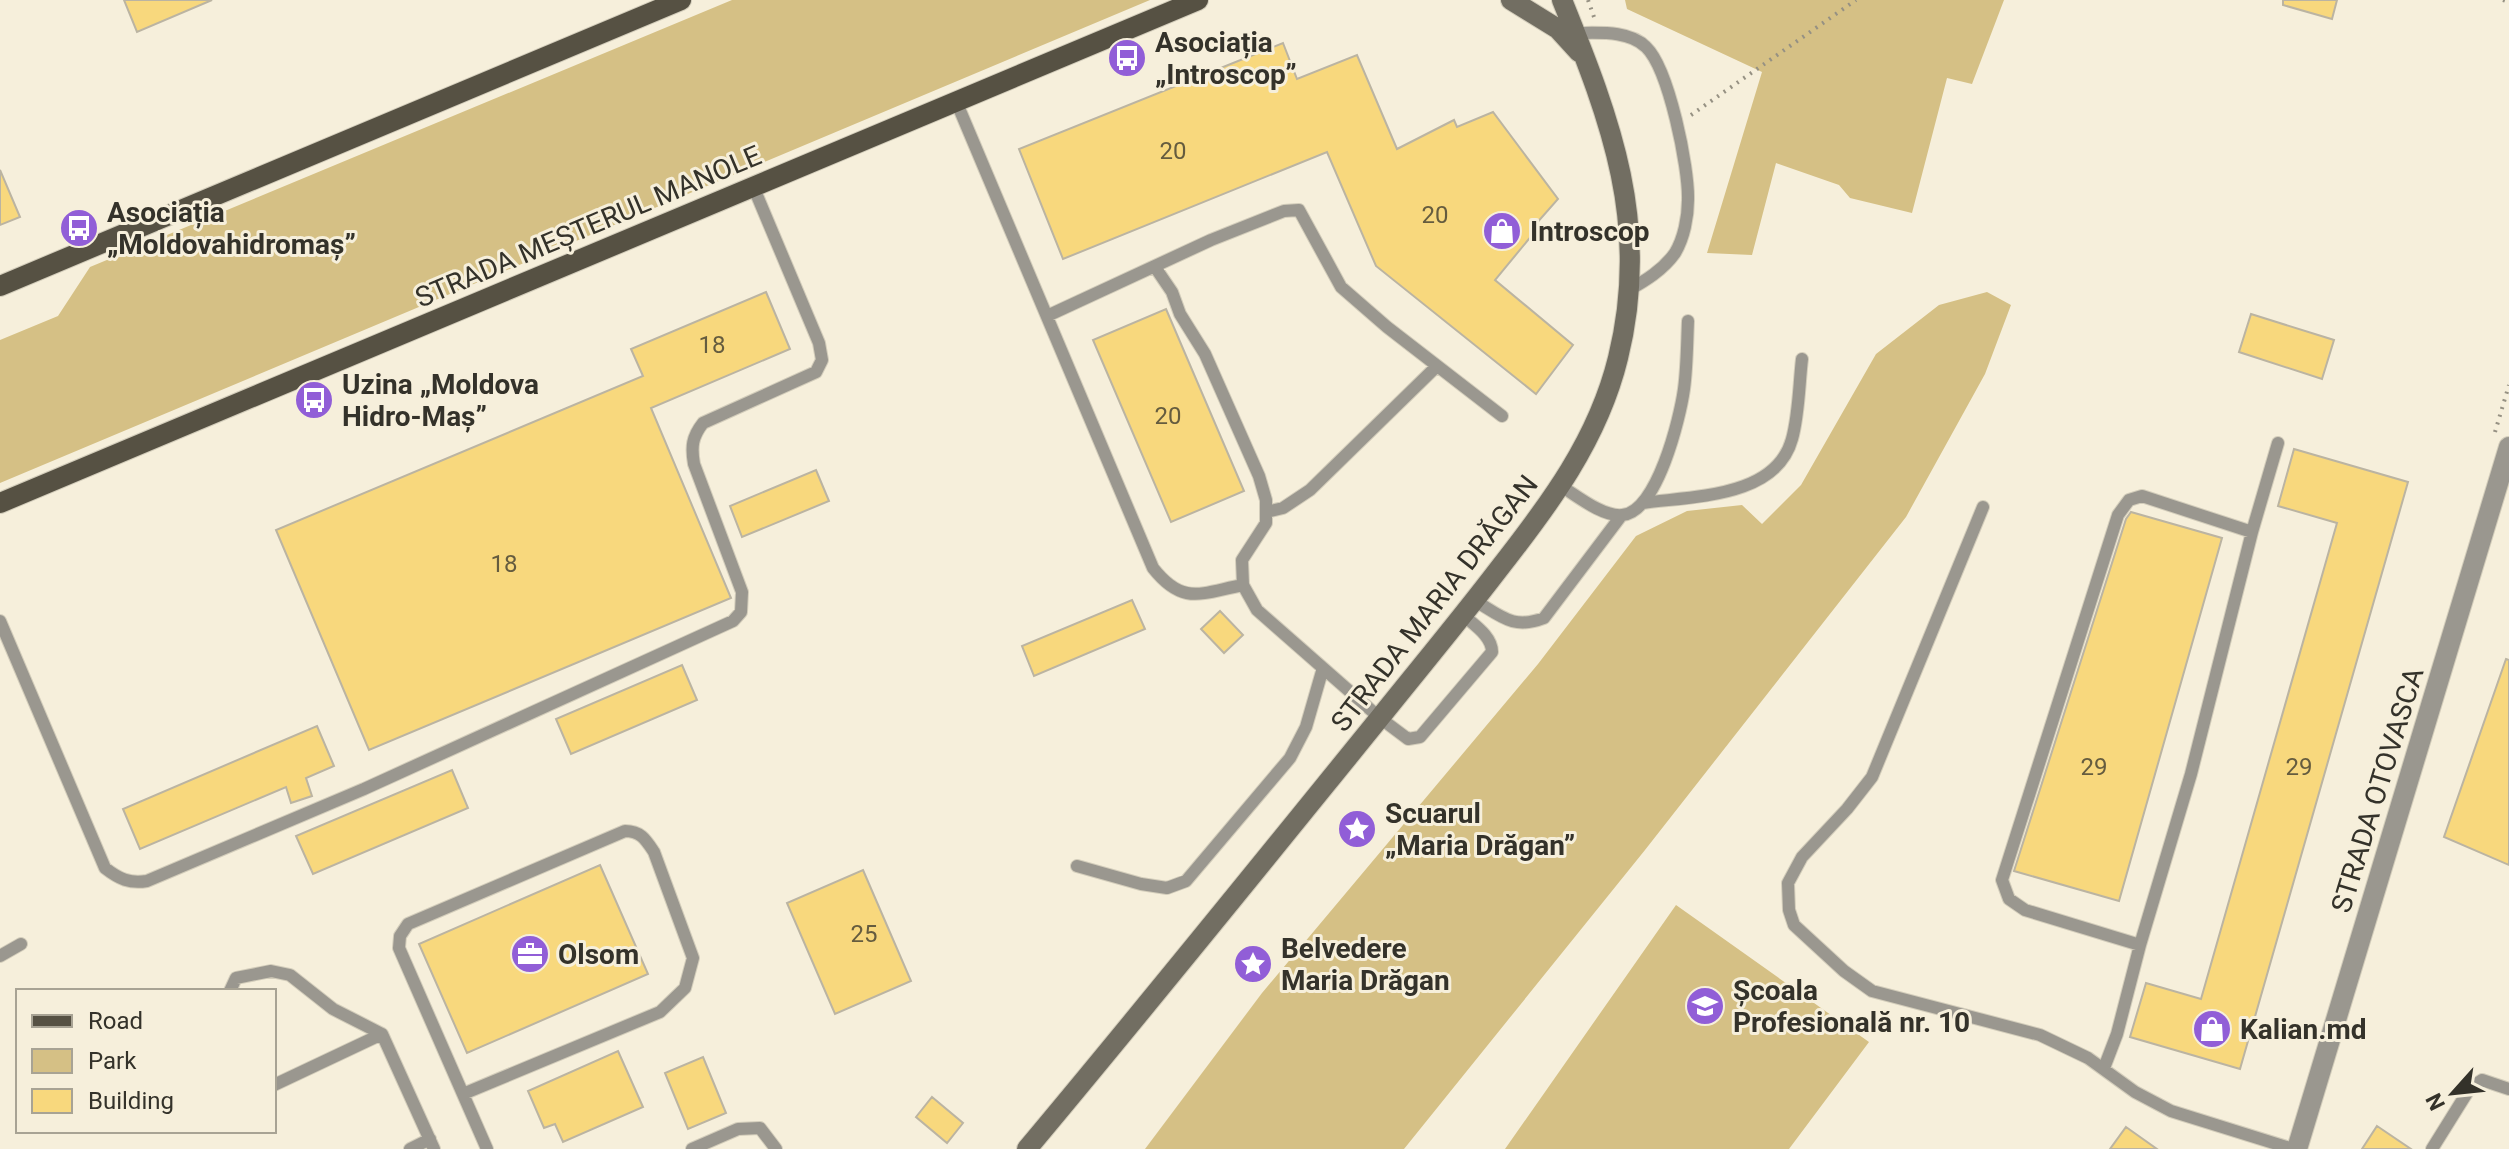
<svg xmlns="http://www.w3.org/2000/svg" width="2509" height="1149" font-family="Roboto,sans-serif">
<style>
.green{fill:#d5c085}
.building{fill:#f8d87d;stroke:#bbb4a2;stroke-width:2}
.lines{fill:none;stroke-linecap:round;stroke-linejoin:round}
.service-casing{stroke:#d3cdbb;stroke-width:14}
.tertiary-casing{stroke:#d3cdbb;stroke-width:22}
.secondary-casing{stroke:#d3cdbb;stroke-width:22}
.primary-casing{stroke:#d3cdbb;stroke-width:22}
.path{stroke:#969183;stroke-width:4;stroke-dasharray:2 6;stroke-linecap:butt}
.service{stroke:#9a978f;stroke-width:12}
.tertiary{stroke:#9a978f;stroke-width:20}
.secondary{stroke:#726e62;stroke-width:20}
.primary{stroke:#565143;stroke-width:20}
.labels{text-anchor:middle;stroke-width:6;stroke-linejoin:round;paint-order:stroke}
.number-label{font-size:24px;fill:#655c3f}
.poi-label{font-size:28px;font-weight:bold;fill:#34322a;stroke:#f6efdb;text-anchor:start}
.street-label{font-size:28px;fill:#34322a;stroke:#f6efdb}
</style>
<rect width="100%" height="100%" fill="#f6efdb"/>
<path class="green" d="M 732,0 L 1150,0 L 0,483 L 0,340 L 58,316 L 90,267 Z
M 1625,0 L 2004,0 L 1972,84 L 1947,78 L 1912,213 L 1850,198 L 1839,185 L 1776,163 L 1752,255 L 1707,253 L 1762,72 L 1627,9 Z
M 1987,292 L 2011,305 L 1985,374 L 1906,517 L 1645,850 L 1404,1149 L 1145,1149 L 1262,993 L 1538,664 L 1636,536 L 1687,511 L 1742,505 L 1762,524 L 1801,485 L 1876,354 L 1939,305 Z
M 1676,905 L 1869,1042 L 1789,1149 L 1505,1149 Z"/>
<path class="building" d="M 124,0 L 212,0 L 137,32 Z
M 2283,0 L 2337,0 L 2332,19 L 2283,5 Z
M 1283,43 L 1297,79 L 1357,55 L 1397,149 L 1454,120 L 1457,127 L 1493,112 L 1558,199 L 1535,225 L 1538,228 L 1495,280 L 1573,345 L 1536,394 L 1376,266 L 1327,152 L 1063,259 L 1019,149 Z
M 0,170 L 20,217 L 0,225 Z
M 766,292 L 790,349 L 651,408 L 731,598 L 369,750 L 276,530 L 643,376 L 631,349 Z
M 1166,309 L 1244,491 L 1171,522 L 1093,340 Z
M 2251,314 L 2334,340 L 2322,379 L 2239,352 Z
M 2294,449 L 2408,482 L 2240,1069 L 2130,1037 L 2146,983 L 2201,999 L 2337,523 L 2278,506 Z
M 816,470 L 829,501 L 742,537 L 730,506 Z
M 2131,512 L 2222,538 L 2119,901 L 2014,871 L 2126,519 Z
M 1132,600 L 1145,629 L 1034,676 L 1022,646 Z
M 1220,611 L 1243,635 L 1224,653 L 1201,629 Z
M 2506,659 L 2509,660 L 2509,865 L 2444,837 Z
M 682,665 L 697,700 L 571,754 L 556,719 Z
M 317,726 L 334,766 L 306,778 L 312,796 L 291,803 L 286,787 L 140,849 L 123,809 Z
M 452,770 L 468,808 L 313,874 L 296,836 Z
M 600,865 L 648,974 L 467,1053 L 419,944 Z
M 863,870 L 911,981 L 835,1014 L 787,903 Z
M 618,1051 L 643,1107 L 563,1142 L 555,1124 L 544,1128 L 528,1091 Z
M 703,1057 L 726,1113 L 688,1129 L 665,1073 Z
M 932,1097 L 963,1123 L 947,1143 L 916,1117 Z
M 2377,1126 L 2411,1149 L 2362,1149 Z
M 2126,1127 L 2157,1149 L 2110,1149 Z"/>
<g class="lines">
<defs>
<path id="service" d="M 1576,33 C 1598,33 1629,30 1646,47 C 1669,69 1689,168 1688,200 C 1688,217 1684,238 1675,253 C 1663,270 1645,281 1627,291
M 956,101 L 1153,568 C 1183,606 1201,593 1243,585
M 1155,267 L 1172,292 L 1180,314 L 1205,354 L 1259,476 L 1266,500 L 1266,523 L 1242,560 L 1243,585 L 1257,610 L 1380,718 L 1408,739 L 1420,737 L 1492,652 C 1492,636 1474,625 1463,615
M 1047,316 L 1211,240 L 1284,211 L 1299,210 L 1341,287 L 1387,327 L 1502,416
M 1561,486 C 1577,496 1603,517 1622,515 C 1657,513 1680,418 1684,389 C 1687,367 1687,344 1688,321
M 1643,503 C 1692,496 1776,498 1792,439 C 1799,414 1799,384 1802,359
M 1983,507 L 1872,777 L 1847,809 L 1802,857 L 1788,883 L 1789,910 L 1794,925 L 1844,971 L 1872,991 L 2040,1035 L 2088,1058 L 2135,1092 L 2171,1111 L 2293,1149
M 1266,512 L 1283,508 L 1310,490 L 1437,366
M 1474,600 C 1501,616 1513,630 1544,618 L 1621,516
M 0,621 L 105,868 C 119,879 130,884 147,881 L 364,789 L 733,621 L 741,612 L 742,592 L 694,464 C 691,447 692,437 703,423 L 816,372 L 822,360 L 819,343 L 753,186
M 1077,866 L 1141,884 L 1167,888 L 1186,881 L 1290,758 L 1306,727 L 1323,668
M 2140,945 L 2025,910 L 2009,899 L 2002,880 L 2118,515 L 2129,500 L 2142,496 L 2252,532
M 0,956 L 21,944
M 230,991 L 236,978 L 271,971 L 290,975 L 333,1009 L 382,1034 L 434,1149
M 2104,1068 L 2117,1034 L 2140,945 L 2191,774 L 2252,532 L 2278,443
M 274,1085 L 382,1034
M 463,1094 L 660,1012 L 685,988 L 693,958 L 654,852 C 646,840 641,831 625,831 L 408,924 L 400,936 L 399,948 L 487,1149
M 410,1149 L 430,1139
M 692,1149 L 738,1129 L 760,1128 L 776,1149
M 2432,1149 L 2470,1088 L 2482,1080 L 2509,1089"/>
<path id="tertiary" d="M 2297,1149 L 2509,447"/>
<path id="secondary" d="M 1511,0 L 1558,29 L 1579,52
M 1027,1149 C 1146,1007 1262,863 1378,720 C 1418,670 1459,621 1498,570 C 1549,505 1598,440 1618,358 C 1651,225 1611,121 1562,0"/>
<path id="primary" d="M 0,286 L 681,0
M 0,503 L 1198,0"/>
</defs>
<use href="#service" class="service-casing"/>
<use href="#tertiary" class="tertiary-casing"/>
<use href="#secondary" class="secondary-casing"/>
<use href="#primary" class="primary-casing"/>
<path class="path" d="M 1588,0 L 1594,17
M 2503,0 L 2509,2
M 1691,115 L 1856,0
M 2495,432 L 2509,385"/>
<use href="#service" class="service"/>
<use href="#tertiary" class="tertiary"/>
<use href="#secondary" class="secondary"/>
<use href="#primary" class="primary"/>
</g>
<defs>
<symbol id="bus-disc" viewBox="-11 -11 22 22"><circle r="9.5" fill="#915ed7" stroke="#f6efdb"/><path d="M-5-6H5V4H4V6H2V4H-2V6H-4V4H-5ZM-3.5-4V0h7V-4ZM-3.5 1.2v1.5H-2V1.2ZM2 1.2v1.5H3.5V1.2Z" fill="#fff"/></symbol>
<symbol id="shop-disc" viewBox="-11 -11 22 22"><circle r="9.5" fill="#915ed7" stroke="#f6efdb"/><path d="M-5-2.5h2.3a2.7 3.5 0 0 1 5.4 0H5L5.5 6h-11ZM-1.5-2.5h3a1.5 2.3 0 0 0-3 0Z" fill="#fff"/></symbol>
<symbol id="sight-disc" viewBox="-11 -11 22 22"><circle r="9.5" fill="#915ed7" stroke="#f6efdb"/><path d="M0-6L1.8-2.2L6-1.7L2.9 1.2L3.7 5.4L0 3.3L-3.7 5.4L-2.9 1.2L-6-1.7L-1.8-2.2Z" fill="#fff"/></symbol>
<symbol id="office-disc" viewBox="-11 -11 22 22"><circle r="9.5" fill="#915ed7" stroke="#f6efdb"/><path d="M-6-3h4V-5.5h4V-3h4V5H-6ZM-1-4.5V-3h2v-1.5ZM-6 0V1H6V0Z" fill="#fff"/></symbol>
<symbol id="university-disc" viewBox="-11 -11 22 22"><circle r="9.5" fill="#915ed7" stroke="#f6efdb"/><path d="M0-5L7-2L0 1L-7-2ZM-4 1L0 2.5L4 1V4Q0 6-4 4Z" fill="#fff"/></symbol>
</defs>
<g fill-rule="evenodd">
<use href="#bus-disc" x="1105" y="36" width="44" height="44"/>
<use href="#bus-disc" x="57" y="206" width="44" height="44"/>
<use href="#shop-disc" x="1480" y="209" width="44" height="44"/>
<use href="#bus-disc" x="292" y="378" width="44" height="44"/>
<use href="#sight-disc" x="1335" y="807" width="44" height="44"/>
<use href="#office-disc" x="508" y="932" width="44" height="44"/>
<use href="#sight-disc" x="1231" y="942" width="44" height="44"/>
<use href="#university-disc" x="1683" y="984" width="44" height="44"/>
<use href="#shop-disc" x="2190" y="1007" width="44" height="44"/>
</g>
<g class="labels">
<g class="number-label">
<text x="1173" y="159">20</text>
<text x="1435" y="223">20</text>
<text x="712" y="353">18</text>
<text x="1168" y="424">20</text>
<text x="504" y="572">18</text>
<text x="2094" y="775">29</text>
<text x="2299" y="775">29</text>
<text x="864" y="942">25</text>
</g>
<g class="poi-label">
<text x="1155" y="52">Asociația<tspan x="1155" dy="32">„Introscop”</tspan></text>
<text x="107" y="222">Asociația<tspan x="107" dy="32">„Moldovahidromaș”</tspan></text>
<text x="1530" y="241">Introscop</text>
<text x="342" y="394">Uzina „Moldova<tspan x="342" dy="32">Hidro-Maș”</tspan></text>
<text x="1385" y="823">Scuarul<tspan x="1385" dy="32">„Maria Drăgan”</tspan></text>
<text x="1281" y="958">Belvedere<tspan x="1281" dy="32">Maria Drăgan</tspan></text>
<text x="558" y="964">Olsom</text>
<text x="1733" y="1000">Școala<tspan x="1733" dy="32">Profesională nr. 10</tspan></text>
<text x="2240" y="1039">Kalian.md</text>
</g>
<g class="street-label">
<text transform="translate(588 226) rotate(-23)" y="10">STRADA MEȘTERUL MANOLE</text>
<text transform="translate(1434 603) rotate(-52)" y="10">STRADA MARIA DRĂGAN</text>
<text transform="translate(2377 790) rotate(-73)" y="10">STRADA OTOVASCA</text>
</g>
</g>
<rect x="16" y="989" width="260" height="144" fill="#f6efdb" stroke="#a8a394" stroke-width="2"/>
<rect x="32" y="1015" width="40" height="12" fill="#565143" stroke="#a8a394" stroke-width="2"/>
<text x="88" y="1029" font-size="24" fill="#34322a">Road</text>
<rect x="32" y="1049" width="40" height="24" fill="#d5c085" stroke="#a8a394" stroke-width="2"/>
<text x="88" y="1069" font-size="24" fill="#34322a">Park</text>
<rect x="32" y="1089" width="40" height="24" fill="#f8d87d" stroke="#a8a394" stroke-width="2"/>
<text x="88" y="1109" font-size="24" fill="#34322a">Building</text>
<g transform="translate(2453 1093) rotate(243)" stroke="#f6efdb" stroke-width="6" paint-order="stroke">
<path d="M0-6L14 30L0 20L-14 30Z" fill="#34322a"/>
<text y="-12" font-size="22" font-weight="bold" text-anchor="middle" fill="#34322a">N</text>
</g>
</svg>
